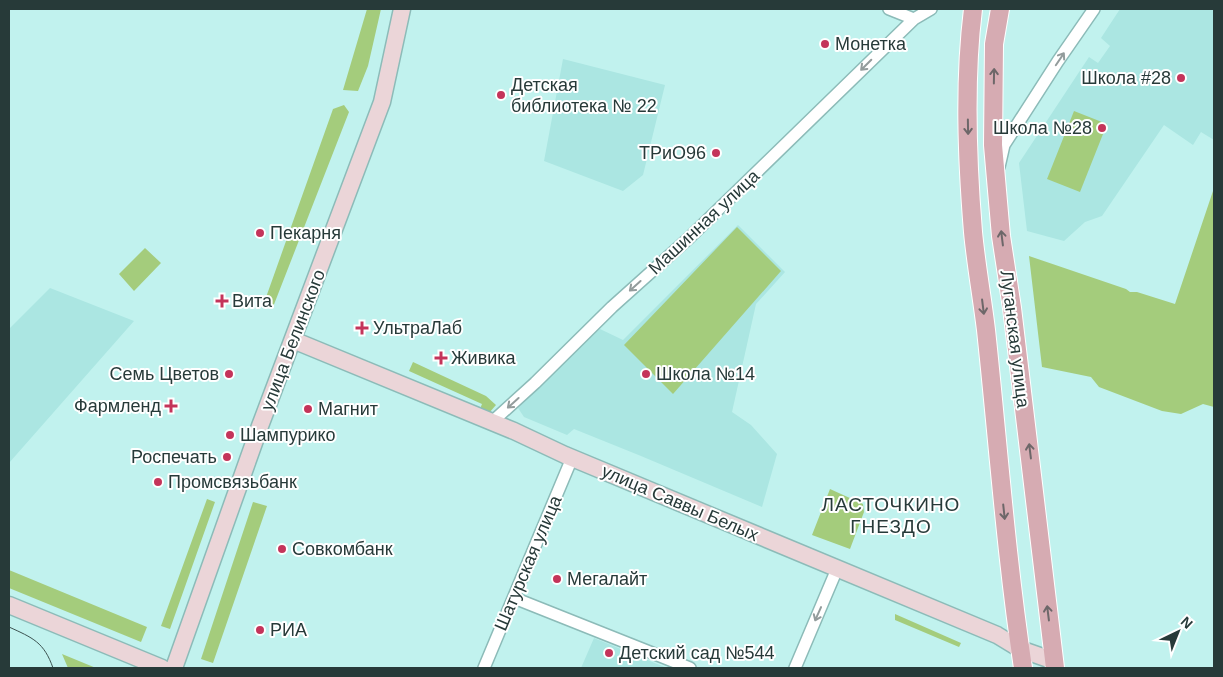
<svg xmlns="http://www.w3.org/2000/svg" width="1223" height="677" font-family="Arial,sans-serif">
<style>
.built{fill:#abe6e2}
.green{fill:#a4cc7c}
.lines{fill:none;stroke-linecap:round;stroke-linejoin:round}
.street-casing{stroke:#8cbbb8;stroke-width:14}
.secondary-casing{stroke:#8cbbb8;stroke-width:19}
.primary-casing{stroke:#fff;stroke-width:20}
.street{stroke:#fff;stroke-width:11}
.secondary{stroke:#ebd5d8;stroke-width:16}
.primary{stroke:#d6abb2;stroke-width:18}
.tram{stroke:#3c5351;stroke-width:1}
.oneway{stroke:#939c9c}
.oneway2{stroke:#6d6769}
.poi-dot{fill:#c4345a;stroke:#fff;stroke-width:2}
.labels{text-anchor:middle;stroke-width:4;stroke-linejoin:round;paint-order:stroke}
.poi-label{font-size:18px;fill:#273a39;stroke:#fff;text-anchor:start}
.street-label{font-size:18px;fill:#273a39;stroke:#fff}
.neighbourhood-label{font-size:19px;letter-spacing:1px;fill:#273a39;stroke:#fff}
</style>
<rect width="100%" height="100%" fill="#c1f2ee"/>
<path class="built" d="M 1120,9 L 1214,9 L 1214,140 L 1201,132 L 1193,145 L 1164,125 L 1102,216 L 1085,222 L 1064,241 L 1027,231 L 1019,163 L 1089,57 L 1098,63 L 1110,46 L 1101,38 Z
M 563,59 L 665,85 L 643,175 L 623,191 L 544,161 Z
M 738,225 L 785,272 L 756,304 L 732,412 L 751,425 L 777,454 L 762,507 L 641,456 L 574,429 L 567,435 L 524,417 L 518,408 L 587,339 L 600,329 L 623,340 Z
M 50,288 L 134,321 L 9,463 L 9,329 Z
M 594,638 L 667,668 L 581,668 Z"/>
<path class="green" d="M 367,9 L 381,9 L 368,66 L 358,91 L 343,90 Z
M 344,105 L 349,112 L 273,307 L 264,303 L 333,109 Z
M 1074,111 L 1107,124 L 1080,192 L 1047,179 Z
M 1214,188 L 1214,407 L 1203,404 L 1181,414 L 1162,411 L 1099,387 L 1091,377 L 1042,367 L 1029,256 L 1126,289 L 1130,292 L 1137,292 L 1175,304 Z
M 737,227 L 781,271 L 673,394 L 624,345 Z
M 145,248 L 161,263 L 134,291 L 119,274 Z
M 413,362 L 486,396 L 496,405 L 489,413 L 480,409 L 482,404 L 409,371 Z
M 830,489 L 863,504 L 864,512 L 850,549 L 812,535 Z
M 207,499 L 215,502 L 170,629 L 161,626 Z
M 253,502 L 267,506 L 213,663 L 201,659 Z
M 9,570 L 147,627 L 141,642 L 9,588 Z
M 895,614 L 961,643 L 959,647 L 895,620 Z
M 62,654 L 96,668 L 68,668 Z"/>
<g class="lines">
<defs>
<path id="street" d="M 889,9 L 914,19
M 999,167 L 1004,145 L 1058,61 L 1094,9
M 492,422 L 535,383 L 612,307 L 689,238 L 914,19 L 931,9
M 514,598 L 690,668
M 484,668 L 572,458
M 795,668 L 837,569"/>
<path id="secondary" d="M 293,340 L 514,431 L 565,455 L 997,635 L 1020,649 L 1054,661
M 9,605 L 162,668
M 174,668 L 260,426 L 382,102 L 402,9"/>
<path id="primary" d="M 973,9 C 964,82 967,158 973,232 C 976,264 982,297 986,330 C 998,442 1006,556 1023,668
M 1000,9 L 994,44 L 993,145 L 1001,236 L 1012,308 L 1055,668"/>
</defs>
<use href="#street" class="street-casing"/>
<use href="#secondary" class="secondary-casing"/>
<use href="#primary" class="primary-casing"/>
<use href="#street" class="street"/>
<use href="#secondary" class="secondary"/>
<use href="#primary" class="primary"/>
<path class="tram" d="M 9,627 C 33,638 44,642 53,668"/>
</g>
<defs><path id="oneway-shaft" d="M-6 0H5M1.5-3L5.5 0L1.5 3" fill="none" stroke-width="1.6" stroke-linecap="round" stroke-linejoin="round" transform="scale(1.25)"/></defs>
<g class="oneway">
<use href="#oneway-shaft" transform="translate(1060 59) rotate(-56)"/>
<use href="#oneway-shaft" transform="translate(866 65) rotate(135)"/>
<use href="#oneway-shaft" transform="translate(635 286) rotate(138)"/>
<use href="#oneway-shaft" transform="translate(513 403) rotate(138)"/>
<use href="#oneway-shaft" transform="translate(818 614) rotate(114)"/>
</g>
<g class="oneway2">
<use href="#oneway-shaft" transform="translate(994 76) rotate(-89)"/>
<use href="#oneway-shaft" transform="translate(968 127) rotate(89)"/>
<use href="#oneway-shaft" transform="translate(1002 238) rotate(-97)"/>
<use href="#oneway-shaft" transform="translate(983 307) rotate(83)"/>
<use href="#oneway-shaft" transform="translate(1030 451) rotate(-97)"/>
<use href="#oneway-shaft" transform="translate(1004 512) rotate(84)"/>
<use href="#oneway-shaft" transform="translate(1048 613) rotate(-97)"/>
</g>
<g class="poi-dot">
<circle cx="825" cy="44" r="5"/>
<circle cx="1181" cy="78" r="5"/>
<circle cx="501" cy="95" r="5"/>
<circle cx="1102" cy="128" r="5"/>
<circle cx="716" cy="153" r="5"/>
<circle cx="260" cy="233" r="5"/>
<path d="M219.5 293.5h5v5h5v5h-5v5h-5v-5h-5v-5h5z"/>
<path d="M359.5 320.5h5v5h5v5h-5v5h-5v-5h-5v-5h5z"/>
<path d="M438.5 350.5h5v5h5v5h-5v5h-5v-5h-5v-5h5z"/>
<circle cx="229" cy="374" r="5"/>
<circle cx="646" cy="374" r="5"/>
<path d="M168.5 398.5h5v5h5v5h-5v5h-5v-5h-5v-5h5z"/>
<circle cx="308" cy="409" r="5"/>
<circle cx="230" cy="435" r="5"/>
<circle cx="227" cy="457" r="5"/>
<circle cx="158" cy="482" r="5"/>
<circle cx="282" cy="549" r="5"/>
<circle cx="557" cy="579" r="5"/>
<circle cx="260" cy="630" r="5"/>
<circle cx="609" cy="653" r="5"/>
</g>
<g class="labels">
<g class="poi-label">
<text x="835" y="50">Монетка</text>
<text x="1171" y="84" text-anchor="end">Школа #28</text>
<text x="511" y="91">Детская<tspan x="511" dy="21">библиотека № 22</tspan></text>
<text x="1092" y="134" text-anchor="end">Школа №28</text>
<text x="706" y="159" text-anchor="end">ТРиО96</text>
<text x="270" y="239">Пекарня</text>
<text x="232" y="307">Вита</text>
<text x="373" y="334">УльтраЛаб</text>
<text x="451" y="364">Живика</text>
<text x="219" y="380" text-anchor="end">Семь Цветов</text>
<text x="656" y="380">Школа №14</text>
<text x="161" y="412" text-anchor="end">Фармленд</text>
<text x="318" y="415">Магнит</text>
<text x="240" y="441">Шампурико</text>
<text x="217" y="463" text-anchor="end">Роспечать</text>
<text x="168" y="488">Промсвязьбанк</text>
<text x="292" y="555">Совкомбанк</text>
<text x="567" y="585">Мегалайт</text>
<text x="270" y="636">РИА</text>
<text x="619" y="659">Детский сад №544</text>
</g>
<g class="street-label">
<text transform="translate(704 222) rotate(-43)" y="6">Машинная улица</text>
<text transform="translate(1015 339) rotate(83)" y="6">Луганская улица</text>
<text transform="translate(293 340) rotate(-69)" y="6">улица Белинского</text>
<text transform="translate(680 503) rotate(23)" y="6">улица Саввы Белых</text>
<text transform="translate(528 563) rotate(-67)" y="6">Шатурская улица</text>
</g>
<g class="neighbourhood-label">
<text x="891" y="511">ЛАСТОЧКИНО<tspan x="891" dy="22">ГНЕЗДО</tspan></text>
</g>
</g>
<rect width="1223" height="677" fill="none" stroke="#273a39" stroke-width="20"/>
<g transform="translate(1178 632) rotate(43)" stroke="#ffffff" stroke-width="4" paint-order="stroke">
<path d="M0-4L9 19L0 12L-9 19Z" fill="#273a39"/>
<text y="-8" font-size="14" font-weight="bold" text-anchor="middle" fill="#273a39">N</text>
</g>
</svg>
